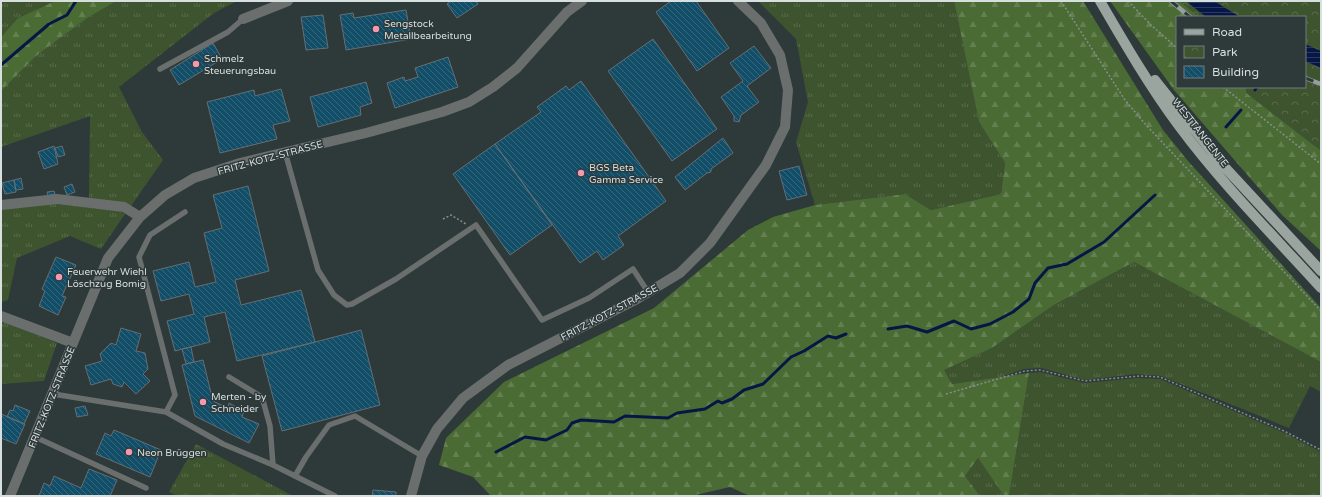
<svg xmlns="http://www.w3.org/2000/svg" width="1322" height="497" font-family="'Varela Round',sans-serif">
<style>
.grass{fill:url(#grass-tufts)}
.forest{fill:url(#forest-firs)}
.park{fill:url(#park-crowns)}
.water{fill:url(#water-rules)}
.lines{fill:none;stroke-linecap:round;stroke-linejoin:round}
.stream{stroke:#061746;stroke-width:3}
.building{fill:url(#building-back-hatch);stroke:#646e74}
.path{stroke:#848e8e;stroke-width:1.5;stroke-dasharray:2 2;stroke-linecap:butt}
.lane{stroke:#6a6e6c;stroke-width:5.5}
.street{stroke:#6a6e6c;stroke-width:10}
.primary{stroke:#9ba5a0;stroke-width:10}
.rail-casing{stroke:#969fa0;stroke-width:4.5}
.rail{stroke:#2e393a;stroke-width:3;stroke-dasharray:9;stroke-linecap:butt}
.poi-dot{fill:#f19ab1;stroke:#2e393a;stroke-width:1.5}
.labels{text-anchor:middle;stroke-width:3;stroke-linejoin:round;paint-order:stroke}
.poi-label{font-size:10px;fill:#d7dfdf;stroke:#2e393a;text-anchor:start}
.street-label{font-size:10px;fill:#d7dfdf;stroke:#2e393a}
</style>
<defs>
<pattern id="grass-tufts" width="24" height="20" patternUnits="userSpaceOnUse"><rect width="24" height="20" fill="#3e542f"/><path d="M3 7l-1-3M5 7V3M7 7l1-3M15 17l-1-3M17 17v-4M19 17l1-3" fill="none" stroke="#596c4d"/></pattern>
<pattern id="forest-firs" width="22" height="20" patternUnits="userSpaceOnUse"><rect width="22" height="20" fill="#4b6b34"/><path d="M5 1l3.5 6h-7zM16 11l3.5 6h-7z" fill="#648051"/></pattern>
<pattern id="park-crowns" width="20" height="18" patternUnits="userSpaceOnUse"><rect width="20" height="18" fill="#3e542f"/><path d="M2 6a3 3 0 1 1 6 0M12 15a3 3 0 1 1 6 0" fill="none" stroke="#596c4d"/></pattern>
<pattern id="water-rules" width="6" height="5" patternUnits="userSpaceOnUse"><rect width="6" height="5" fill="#061746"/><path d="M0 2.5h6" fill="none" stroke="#2a3860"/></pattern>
<pattern id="building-back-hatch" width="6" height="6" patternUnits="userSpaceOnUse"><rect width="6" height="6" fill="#134e68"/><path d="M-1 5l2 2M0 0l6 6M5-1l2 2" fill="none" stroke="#35677d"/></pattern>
</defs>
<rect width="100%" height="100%" fill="#2e393a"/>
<path class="grass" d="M 1,1 L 55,1 L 18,18 L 1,37 Z
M 116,1 L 237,1 L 214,13 L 119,87 L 142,132 L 163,160 L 131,206 L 89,199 L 90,116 L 1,147 L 1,91 L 36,56 L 86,19 Z
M 758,1 L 954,1 L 979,122 L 1005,163 L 1001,194 L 931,210 L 905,194 L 815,205 L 796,142 L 808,102 L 796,39 Z
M 54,204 L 120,211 L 125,214 L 101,249 L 70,236 L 17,258 L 8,300 L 1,302 L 1,209 Z
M 1134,262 L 1321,362 L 1321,392 L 1310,386 L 1289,428 L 1161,376 L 1137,374 L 1085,380 L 1041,368 L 1024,369 L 1001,377 L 952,384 L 943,370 L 992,348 L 1054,305 Z
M 2,321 L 57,343 L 44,381 L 1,384 Z
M 1040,372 L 1085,383 L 1137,378 L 1160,379 L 1287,434 L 1321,452 L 1321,496 L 1009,496 L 1029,373 Z
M 196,444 L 293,496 L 177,496 L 169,492 Z
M 978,458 L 1004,496 L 980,496 L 965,476 Z"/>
<path class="forest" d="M 55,1 L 116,1 L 86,19 L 36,56 L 1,91 L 1,37 L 18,18 Z
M 954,1 L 1083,1 L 1163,130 L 1188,161 L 1321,308 L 1321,362 L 1134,262 L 1054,305 L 992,348 L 944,370 L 952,384 L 1029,373 L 1009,496 L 1004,496 L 978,458 L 965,476 L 980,496 L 750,496 L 730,487 L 691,496 L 491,496 L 473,477 L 439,465 L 446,438 L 504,382 L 654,308 L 748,230 L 773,217 L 815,205 L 905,194 L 931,210 L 1001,194 L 1005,163 L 979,122 Z
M 1110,1 L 1235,1 L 1265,17 L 1177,17 L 1177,87 L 1272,87 L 1321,126 L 1321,251 L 1282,215 L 1174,90 Z"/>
<path class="park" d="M 1179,1 L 1321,1 L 1321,151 L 1246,93 L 1246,87 L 1305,87 L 1305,17 L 1199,17 Z"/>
<path class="water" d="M 1186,1 L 1214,1 L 1240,17 L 1206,17 Z
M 1305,44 L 1321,51 L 1321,68 L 1305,61 Z"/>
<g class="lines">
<path class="stream" d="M 1,65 L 49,24 L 67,15 L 76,1
M 1255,90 L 1257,87
M 1226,127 L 1241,110
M 888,329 L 907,326 L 927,332 L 954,321 L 971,329 L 990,324 L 1013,312 L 1029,299 L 1035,283 L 1048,268 L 1067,264 L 1104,242 L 1155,195
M 496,452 L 525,437 L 546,440 L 567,430 L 572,423 L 581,420 L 614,422 L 625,416 L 668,418 L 677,413 L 705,409 L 718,401 L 722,403 L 732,399 L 744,390 L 763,384 L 791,357 L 804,351 L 828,336 L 836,338 L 846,334"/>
</g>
<path class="building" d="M 451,1 L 476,1 L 478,4 L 457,18 L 447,4 Z
M 671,1 L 696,1 L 729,48 L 697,71 L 656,12 Z
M 406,10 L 411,39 L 346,50 L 340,15 L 353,13 L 354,18 Z
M 323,15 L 328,48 L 306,50 L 301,17 Z
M 653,39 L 717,129 L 672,161 L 608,71 Z
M 213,43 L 222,59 L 179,85 L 170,70 Z
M 754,46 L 771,68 L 747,86 L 759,102 L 741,115 L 739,122 L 734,121 L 734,116 L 721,97 L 743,81 L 730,63 Z
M 448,57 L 458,87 L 395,108 L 387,83 L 404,77 L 405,81 L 418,77 L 415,68 Z
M 581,81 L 666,201 L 618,236 L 624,245 L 603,260 L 597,251 L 580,263 L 495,144 L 541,112 L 537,107 L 566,86 L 569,90 Z
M 366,82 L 372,103 L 360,107 L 361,115 L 318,127 L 310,97 Z
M 281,89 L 290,121 L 273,125 L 277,139 L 220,153 L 207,102 L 254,90 L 255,96 Z
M 723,138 L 733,153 L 711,169 L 711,172 L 707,173 L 685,190 L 675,177 Z
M 495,144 L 552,225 L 510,255 L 453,174 Z
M 54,146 L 58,164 L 44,169 L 38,152 Z
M 62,146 L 65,155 L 58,157 L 55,148 Z
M 799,166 L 807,195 L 787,200 L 779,171 Z
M 21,178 L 23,189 L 16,190 L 14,180 Z
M 14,180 L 16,192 L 5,194 L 2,183 Z
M 72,184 L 75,192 L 67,195 L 64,187 Z
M 248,186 L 269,271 L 235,280 L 241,305 L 301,290 L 315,342 L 237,361 L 225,312 L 204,317 L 210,342 L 175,351 L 167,321 L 194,314 L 189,294 L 161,301 L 153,271 L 189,262 L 195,287 L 216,282 L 204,233 L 222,228 L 213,195 Z
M 54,191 L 55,194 L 48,196 L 47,192 Z
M 56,257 L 76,265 L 62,296 L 66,297 L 58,315 L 39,306 L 45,291 L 42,289 Z
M 121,328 L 141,334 L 136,351 L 145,353 L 148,369 L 143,374 L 150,381 L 136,394 L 124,382 L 122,387 L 113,384 L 111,379 L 91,385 L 85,366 L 102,361 L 100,354 L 111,343 L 116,345 Z
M 361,330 L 380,405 L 282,431 L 262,356 Z
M 191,347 L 194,362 L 186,364 L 182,349 Z
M 203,360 L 213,401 L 228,408 L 229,403 L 244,411 L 242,417 L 259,424 L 249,443 L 195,416 L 182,365 Z
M 15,405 L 30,411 L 24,424 L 7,417 L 10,410 L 13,411 Z
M 85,406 L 88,415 L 77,417 L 75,408 Z
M 1,414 L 25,424 L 16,444 L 1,438 Z
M 114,430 L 161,450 L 150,477 L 96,454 L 105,433 L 111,436 Z
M 89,469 L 117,480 L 110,496 L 39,496 L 44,483 L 50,486 L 54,476 L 81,488 Z
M 373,490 L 396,492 L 396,496 L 372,496 Z"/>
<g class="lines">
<path class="path" d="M 1061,1 L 1125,100 L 1146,125 L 1321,311
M 1128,1 L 1151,25 L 1177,48
M 1223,87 L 1321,164
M 443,219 L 451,215 L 466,224
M 946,394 L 1025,371 L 1040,370 L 1085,381 L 1140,376 L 1160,377 L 1284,431 L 1321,450"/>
<path class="lane" d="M 160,69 L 228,32 L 243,19
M 285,152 L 318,270 L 334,295 L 347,305 L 352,304 L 396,279 L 476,225 L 542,320 L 589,298 L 633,269 L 648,292
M 229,377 L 262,397 L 270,426 L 273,465
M 53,394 L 166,412 L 223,444 L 273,465 L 335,496
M 166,412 L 175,395 L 139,257 L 150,235 L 185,212
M 35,437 L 146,488
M 295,476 L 306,457 L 329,425 L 355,416 L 422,456"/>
<path class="street" d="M 243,19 L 288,1
M 1,205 L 57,199 L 124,207 L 140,217
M 1,316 L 73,343
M 10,496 L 108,258 L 140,217 L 165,195 L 194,178 L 240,163 L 366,133 L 442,112 L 469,102 L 493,87 L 517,68 L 567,12 L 582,1
M 411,496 L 422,456 L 437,429 L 463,398 L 508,365 L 637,299 L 680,273 L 710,243 L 766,165 L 785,127 L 788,90 L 780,55 L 761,23 L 738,1"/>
<path class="primary" d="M 1100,1 C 1125,44 1150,87 1179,126 C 1222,184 1273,235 1321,288
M 1155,80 L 1220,162 L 1321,271"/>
<defs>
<path id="rail" d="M 1171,1 L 1190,17
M 1305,78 L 1321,84"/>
</defs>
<use href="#rail" class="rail-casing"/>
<use href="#rail" class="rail"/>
</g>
<g class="poi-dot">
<circle cx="376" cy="29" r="4"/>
<circle cx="196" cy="64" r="4"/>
<circle cx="581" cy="173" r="4"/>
<circle cx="59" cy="277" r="4"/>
<circle cx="203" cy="402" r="4"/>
<circle cx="129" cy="452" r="4"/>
</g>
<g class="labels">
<g class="poi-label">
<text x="384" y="27">Sengstock<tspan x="384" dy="12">Metallbearbeitung</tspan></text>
<text x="204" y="62">Schmelz<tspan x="204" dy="12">Steuerungsbau</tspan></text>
<text x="589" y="171">BGS Beta<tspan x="589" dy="12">Gamma Service</tspan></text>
<text x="67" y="275">Feuerwehr Wiehl<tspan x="67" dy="12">Löschzug Bomig</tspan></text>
<text x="211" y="400">Merten - by<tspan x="211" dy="12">Schneider</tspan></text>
<text x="137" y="456">Neon Brüggen</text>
</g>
<g class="street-label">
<text transform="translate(1201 132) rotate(52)" y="4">WESTTANGENTE</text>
<text transform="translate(270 157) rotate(-15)" y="4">FRITZ-KOTZ-STRASSE</text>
<text transform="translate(609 312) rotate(-28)" y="4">FRITZ-KOTZ-STRASSE</text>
<text transform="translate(51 397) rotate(-68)" y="4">FRITZ-KOTZ-STRASSE</text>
</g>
</g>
<rect width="1322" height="497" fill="none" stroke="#d7dfdf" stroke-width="4"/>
<rect x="1176" y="16" width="130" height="72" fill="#2e393a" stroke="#727b7c"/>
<rect x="1184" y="29" width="20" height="6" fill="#9ba5a0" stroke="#727b7c"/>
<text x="1212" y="36" font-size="12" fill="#d7dfdf">Road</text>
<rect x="1184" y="46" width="20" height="12" fill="url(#park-crowns)" stroke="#727b7c"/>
<text x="1212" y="56" font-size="12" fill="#d7dfdf">Park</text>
<rect x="1184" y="66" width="20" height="12" fill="url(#building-back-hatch)" stroke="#727b7c"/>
<text x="1212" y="76" font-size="12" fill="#d7dfdf">Building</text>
</svg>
